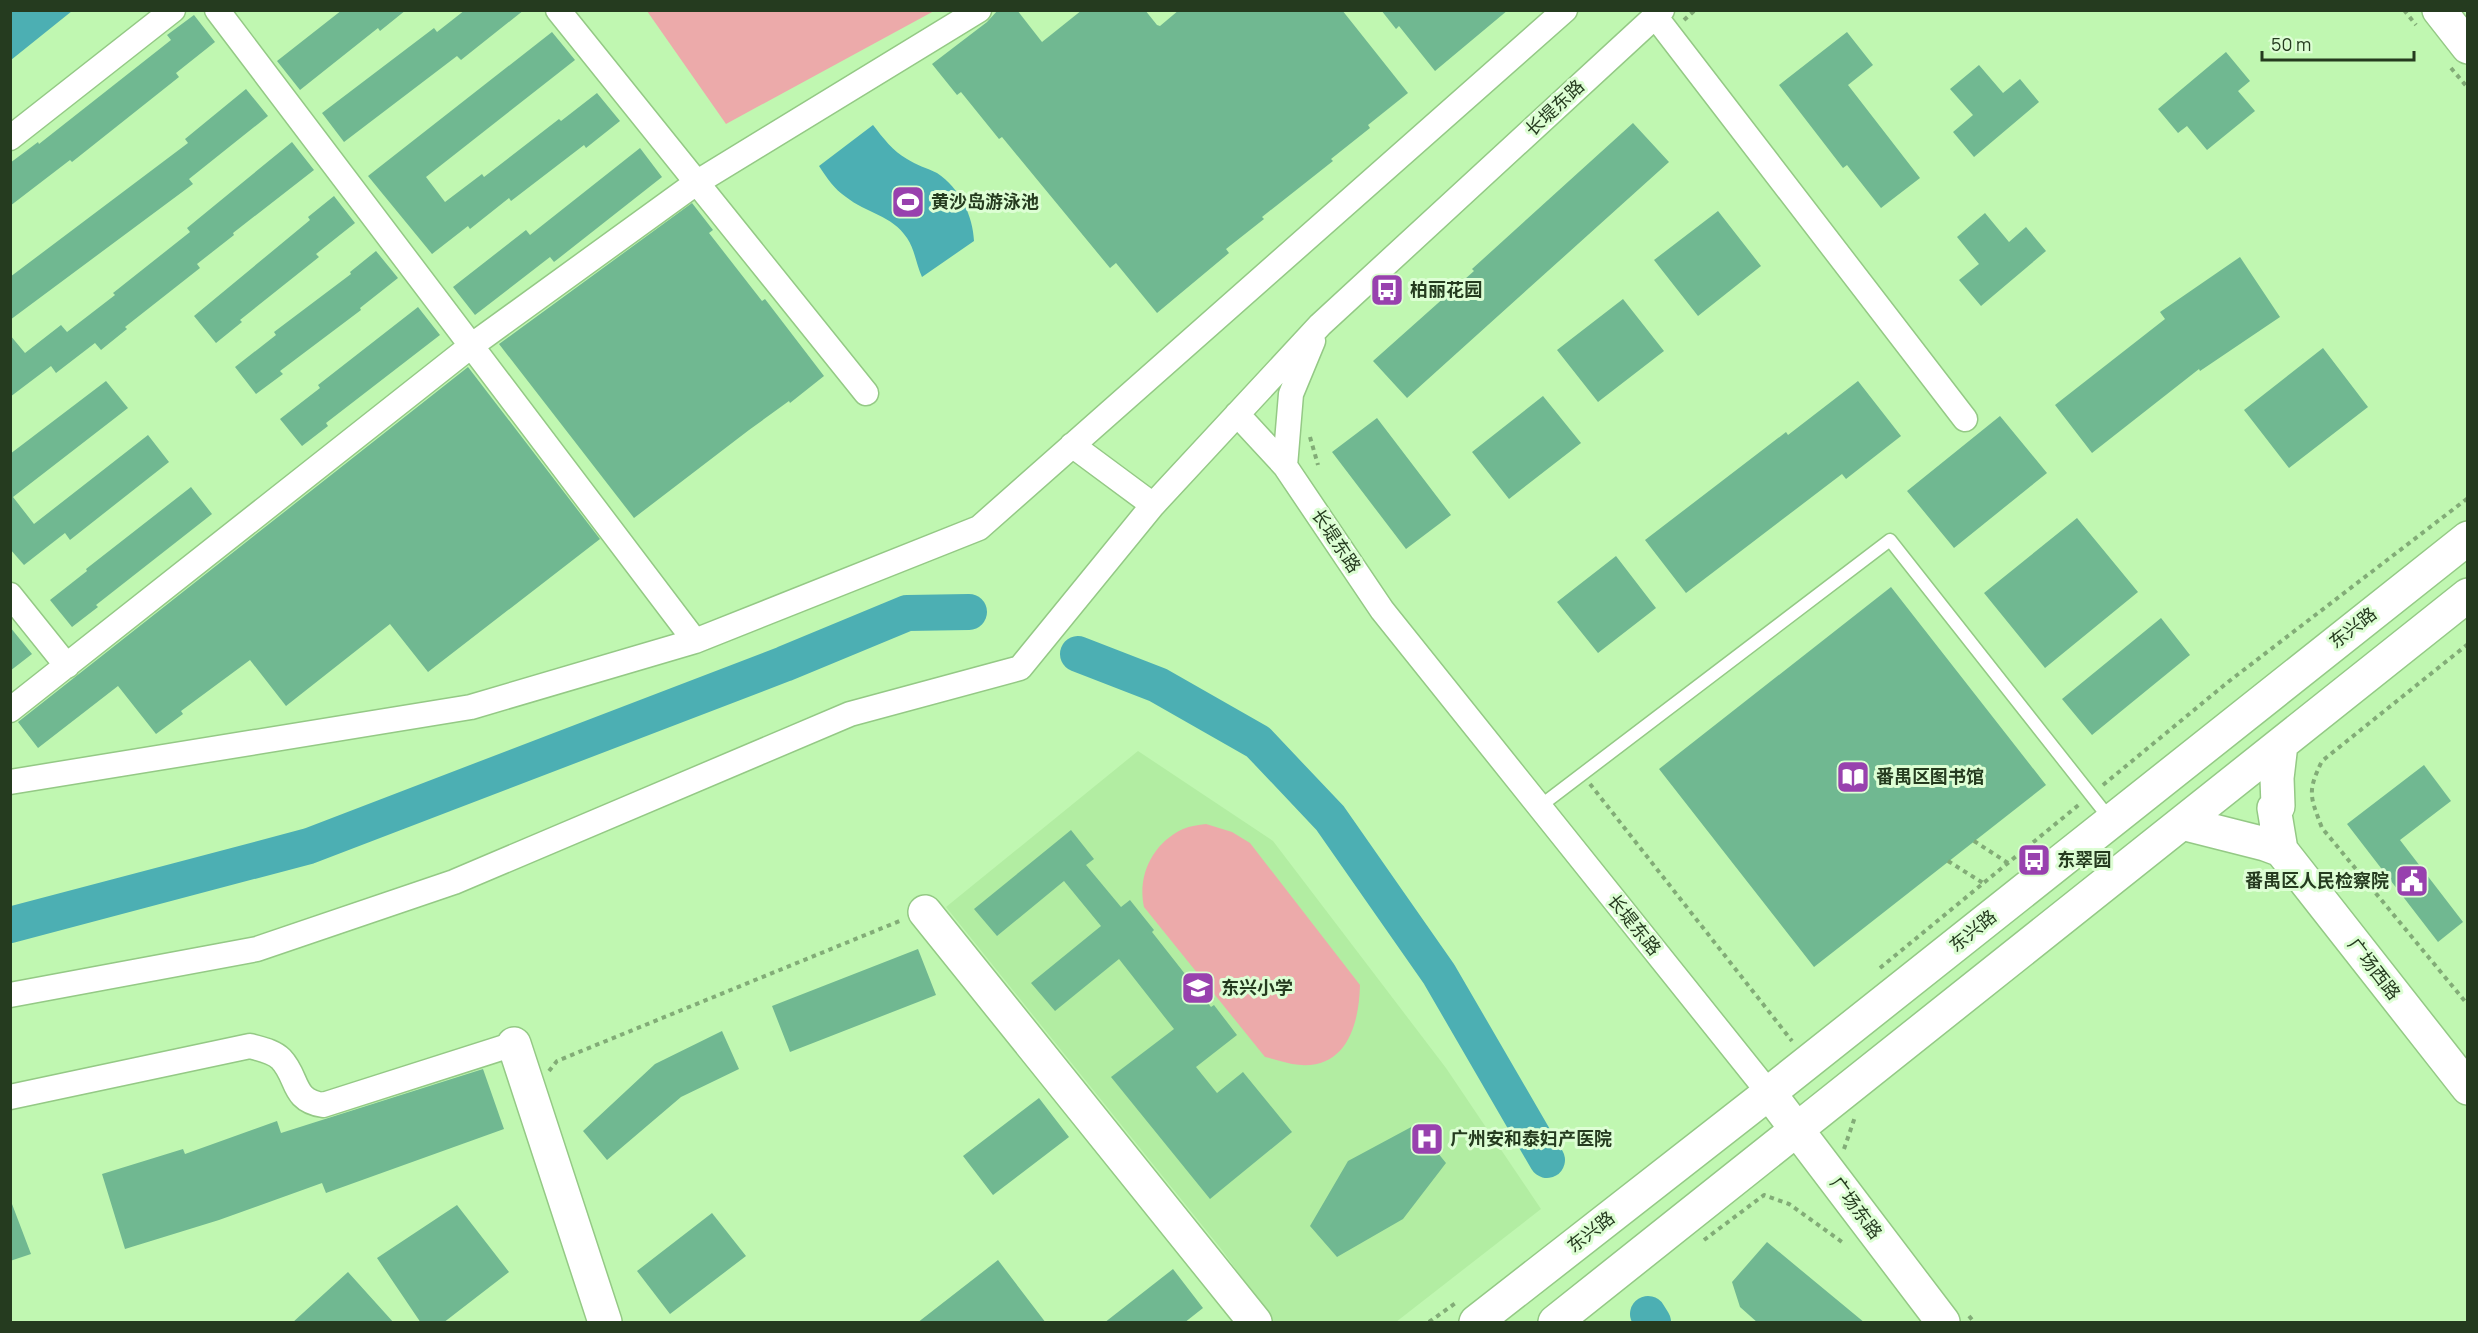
<svg xmlns="http://www.w3.org/2000/svg" width="2478" height="1333" font-family="Manrope,'Noto Sans SC',sans-serif">
<style>
.built{fill:#b2eda2}
.green{fill:#ecaaaa}
.water{fill:#4cafb3}
.lines{fill:none;stroke-linecap:round;stroke-linejoin:round}
.river{stroke:#4cafb3;stroke-width:36}
.building{fill:#70b891}
.lane-casing{stroke:#94c985;stroke-width:15}
.street-casing{stroke:#94c985;stroke-width:27}
.secondary-casing{stroke:#94c985;stroke-width:36}
.path{stroke:#82ac77;stroke-width:4;stroke-dasharray:4.5 4.5;stroke-linecap:butt}
.lane{stroke:#fff;stroke-width:12}
.street{stroke:#fff;stroke-width:24}
.secondary{stroke:#fff;stroke-width:33}
.labels{text-anchor:middle;stroke-width:6;stroke-linejoin:round;paint-order:stroke}
.street-label{font-size:18px;fill:#253b1f;stroke:#ddfed4}
.poi-label{font-size:18px;font-weight:bold;fill:#253b1f;stroke:#ddfed4;text-anchor:start}
</style>
<rect width="100%" height="100%" fill="#c0f7b1"/>
<path class="built" d="M 1138,751 L 1273,841 L 1446,1068 L 1541,1209 L 1396,1322 L 1274,1322 L 1222,1250 L 946,907 Z"/>
<path class="green" d="M 647,11 L 934,11 L 726,124 Z
M 1206,824 L 1232,832 L 1250,843 L 1360,985 C 1359,1027 1345,1073 1292,1064 C 1283,1062 1274,1059 1265,1057 L 1144,907 C 1137,875 1153,843 1183,829 C 1190,826 1199,825 1206,824 Z"/>
<path class="water" d="M 11,10 L 72,10 L 72,11 L 11,60 Z
M 873,125 C 883,138 893,151 907,159 C 916,165 927,168 937,173 C 960,188 973,216 974,241 L 922,277 C 916,264 915,250 907,238 C 892,215 866,213 846,197 C 834,189 827,178 819,166 Z"/>
<g class="lines">
<path class="river" d="M 1078,654 L 1158,685 L 1258,742 L 1330,818 L 1439,974 L 1547,1160
M 10,925 L 309,846 L 784,664 L 907,613 L 969,612
M 1648,1314 L 1653,1322"/>
</g>
<path class="building" d="M 342,10 L 406,10 L 380,31 L 378,28 L 300,90 L 277,61 Z
M 465,10 L 524,10 L 461,60 L 457,56 L 344,142 L 322,113 L 434,28 L 437,32 Z
M 998,10 L 1017,10 L 1042,42 L 1082,10 L 1145,10 L 1157,25 L 1160,26 L 1179,10 L 1342,10 L 1408,93 L 1368,125 L 1370,128 L 1331,159 L 1333,161 L 1262,217 L 1264,219 L 1226,249 L 1229,253 L 1157,313 L 1116,263 L 1110,268 L 1002,137 L 999,139 L 961,92 L 957,95 L 932,64 L 987,22 Z
M 1381,10 L 1508,10 L 1435,71 L 1399,26 L 1396,29 Z
M 194,15 L 215,42 L 176,73 L 179,77 L 72,162 L 70,160 L 10,206 L 10,163 L 38,142 L 39,144 L 171,40 L 167,35 Z
M 552,32 L 575,60 L 426,177 L 445,202 L 482,174 L 484,177 L 559,119 L 561,121 L 597,93 L 620,121 L 586,148 L 584,145 L 511,201 L 509,198 L 470,229 L 468,226 L 432,254 L 368,176 Z
M 1847,32 L 1873,65 L 1848,85 L 1920,178 L 1881,208 L 1847,165 L 1843,168 L 1779,85 Z
M 2226,52 L 2250,81 L 2238,91 L 2255,111 L 2207,150 L 2187,126 L 2178,133 L 2158,109 Z
M 1979,65 L 2003,93 L 2020,79 L 2039,102 L 1974,157 L 1953,132 L 1973,115 L 1950,89 Z
M 246,89 L 268,116 L 189,179 L 193,184 L 10,320 L 10,277 L 188,143 L 185,139 Z
M 1633,123 L 1669,162 L 1407,398 L 1373,361 L 1474,271 L 1472,269 Z
M 292,142 L 314,170 L 233,233 L 234,235 L 197,264 L 200,268 L 125,327 L 127,329 L 101,350 L 95,343 L 56,373 L 51,366 L 10,397 L 10,335 L 25,353 L 61,325 L 67,332 L 115,295 L 113,293 L 190,232 L 187,228 Z
M 640,148 L 662,177 L 554,262 L 550,257 L 475,315 L 453,287 L 526,230 L 530,235 Z
M 334,196 L 355,223 L 316,254 L 319,257 L 240,320 L 242,322 L 216,343 L 194,316 L 310,220 L 308,217 Z
M 692,203 L 713,230 L 709,233 L 762,301 L 765,299 L 824,376 L 790,403 L 789,401 L 749,430 L 634,518 L 499,344 Z
M 1718,211 L 1761,266 L 1698,316 L 1654,260 Z
M 1985,213 L 2009,242 L 2026,227 L 2046,251 L 1981,306 L 1959,280 L 1979,264 L 1957,237 Z
M 376,251 L 398,278 L 360,308 L 361,310 L 280,371 L 283,374 L 256,394 L 235,367 L 276,335 L 274,332 L 351,274 L 350,272 Z
M 2240,257 L 2280,317 L 2200,371 L 2199,369 L 2092,453 L 2055,405 L 2165,319 L 2160,312 Z
M 1623,299 L 1664,351 L 1598,402 L 1557,350 Z
M 418,307 L 440,335 L 326,423 L 328,426 L 302,446 L 280,419 L 320,388 L 318,385 Z
M 2323,348 L 2368,407 L 2289,468 L 2244,410 Z
M 468,367 L 600,539 L 428,672 L 390,624 L 286,706 L 250,660 L 181,711 L 183,714 L 156,734 L 118,686 L 38,748 L 18,722 Z
M 106,381 L 128,408 L 13,497 L 34,524 L 148,435 L 169,462 L 70,540 L 65,533 L 24,565 L 10,549 L 10,454 Z
M 1858,381 L 1901,436 L 1846,479 L 1842,474 L 1686,593 L 1645,540 L 1786,432 L 1788,435 Z
M 1543,396 L 1581,443 L 1509,499 L 1472,452 Z
M 2000,416 L 2047,473 L 1954,548 L 1907,491 Z
M 1377,418 L 1451,515 L 1406,549 L 1332,452 Z
M 191,487 L 212,514 L 96,605 L 98,607 L 72,627 L 50,600 L 87,571 L 86,569 Z
M 2077,518 L 2138,592 L 2045,668 L 1984,593 Z
M 1616,556 L 1656,608 L 1598,653 L 1557,602 Z
M 1891,587 L 2046,785 L 1814,967 L 1659,769 Z
M 2161,618 L 2190,655 L 2092,735 L 2062,699 Z
M 10,627 L 32,654 L 10,671 Z
M 2424,765 L 2451,801 L 2400,840 L 2463,922 L 2438,942 L 2347,824 Z
M 1071,830 L 1094,859 L 1086,865 L 1121,907 L 1130,900 L 1154,930 L 1152,932 L 1211,1007 L 1214,1005 L 1237,1035 L 1196,1067 L 1217,1093 L 1243,1072 L 1292,1132 L 1210,1199 L 1111,1077 L 1174,1029 L 1119,959 L 1055,1011 L 1031,983 L 1101,926 L 1064,881 L 997,936 L 974,909 Z
M 918,949 L 936,995 L 790,1052 L 772,1006 Z
M 722,1031 L 739,1069 L 681,1097 L 607,1160 L 583,1131 L 655,1064 Z
M 483,1069 L 504,1129 L 326,1193 L 322,1183 L 219,1220 L 125,1249 L 102,1174 L 183,1149 L 185,1154 L 277,1121 L 281,1133 Z
M 1039,1098 L 1069,1137 L 993,1195 L 963,1156 Z
M 1415,1125 L 1446,1163 L 1403,1219 L 1337,1257 L 1310,1226 L 1348,1161 Z
M 12,1204 L 31,1254 L 10,1261 L 10,1205 Z
M 457,1205 L 509,1272 L 443,1323 L 421,1323 L 377,1258 Z
M 712,1213 L 746,1256 L 670,1314 L 637,1271 Z
M 1767,1242 L 1865,1323 L 1758,1323 L 1740,1307 L 1732,1282 Z
M 998,1260 L 1046,1323 L 917,1323 Z
M 1173,1269 L 1203,1308 L 1184,1323 L 1104,1323 Z
M 348,1272 L 394,1323 L 292,1323 Z"/>
<g class="lines">
<defs>
<path id="lane" d="M 1539,807 L 1890,540 L 2110,819"/>
<path id="street" d="M 217,10 L 695,641
M 558,10 L 866,393
M 1655,16 L 1965,419
M 10,138 L 173,10
M 1237,414 L 1285,466 L 1382,610 L 1769,1093
M 1072,445 L 1153,505
M 1285,466 L 1291,394 L 1313,341
M 10,595 L 67,666
M 10,710 L 471,346 L 696,183 L 979,10
M 10,782 L 471,707 L 695,641 L 979,528 L 1565,10
M 10,995 L 257,949 L 454,882 L 850,714 L 1020,668 L 1153,505 L 1320,325 L 1662,10
M 10,1097 L 250,1046 C 260,1049 273,1051 281,1059 C 299,1078 291,1100 323,1105 L 514,1044"/>
<path id="secondary" d="M 2439,10 L 2468,47
M 2182,823 L 2265,844 L 2281,850 L 2468,1088
M 2281,850 L 2274,808 L 2278,806 L 2277,778 L 2281,744
M 925,912 L 1255,1322
M 514,1044 L 605,1322
M 1769,1093 L 1943,1322
M 1476,1322 L 1769,1093 L 2468,538
M 1555,1322 L 2468,595"/>
</defs>
<use href="#lane" class="lane-casing"/>
<use href="#street" class="street-casing"/>
<use href="#secondary" class="secondary-casing"/>
<path class="path" d="M 2404,10 L 2416,25
M 1684,20 L 1695,10
M 2451,68 L 2468,88
M 1310,437 L 1318,465
M 2468,644 L 2322,761 C 2307,792 2310,796 2322,828 L 2468,1005
M 1590,784 L 1792,1041
M 2103,785 L 2228,682 L 2468,498
M 1974,841 L 2008,863
M 1948,861 L 1983,883
M 1880,968 L 2081,803
M 549,1071 L 557,1061 L 902,920
M 1844,1149 L 1855,1117
M 1704,1240 L 1764,1195 L 1789,1204 L 1842,1242
M 1969,1316 L 1974,1322
M 1429,1322 L 1457,1302"/>
<use href="#lane" class="lane"/>
<use href="#street" class="street"/>
<use href="#secondary" class="secondary"/>
</g>
<defs>
<symbol id="stadium-square" viewBox="-11 -11 22 22"><rect x="-9" y="-9" width="18" height="18" rx="4" fill="#9841ae" stroke="#ddfed4"/><path d="M0-5a6.5 5 0 1 0 0 10a6.5 5 0 1 0 0-10ZM-3.5-1.8h7v3.6h-7Z" fill="#fff"/></symbol>
<symbol id="bus-square" viewBox="-11 -11 22 22"><rect x="-9" y="-9" width="18" height="18" rx="4" fill="#9841ae" stroke="#ddfed4"/><path d="M-5-6H5V4H4V6H2V4H-2V6H-4V4H-5ZM-3.5-4V0h7V-4ZM-3.5 1.2v1.5H-2V1.2ZM2 1.2v1.5H3.5V1.2Z" fill="#fff"/></symbol>
<symbol id="library-square" viewBox="-11 -11 22 22"><rect x="-9" y="-9" width="18" height="18" rx="4" fill="#9841ae" stroke="#ddfed4"/><path d="M-6-4Q-3-5.5-.7-3.5V5Q-3 3-6 4ZM6-4Q3-5.5 .7-3.5V5Q3 3 6 4Z" fill="#fff"/></symbol>
<symbol id="civic-square" viewBox="-11 -11 22 22"><rect x="-9" y="-9" width="18" height="18" rx="4" fill="#9841ae" stroke="#ddfed4"/><path d="M-.6-6.5H3V-4.5H.6V-3L4-1V1h2V6H-6V1h2V-1L-.6-3ZM-1.2 2.5V6h2.4V2.5Z" fill="#fff"/></symbol>
<symbol id="school-square" viewBox="-11 -11 22 22"><rect x="-9" y="-9" width="18" height="18" rx="4" fill="#9841ae" stroke="#ddfed4"/><path d="M0-5L7-2L0 1L-7-2ZM-4 1L0 2.5L4 1V4Q0 6-4 4Z" fill="#fff"/></symbol>
<symbol id="hospital-square" viewBox="-11 -11 22 22"><rect x="-9" y="-9" width="18" height="18" rx="4" fill="#9841ae" stroke="#ddfed4"/><path d="M-5-5h3v3.5h4V-5h3V5h-3V1.5h-4V5h-3Z" fill="#fff"/></symbol>
</defs>
<g fill-rule="evenodd">
<use href="#stadium-square" x="889" y="183" width="38" height="38"/>
<use href="#bus-square" x="1368" y="271" width="38" height="38"/>
<use href="#library-square" x="1834" y="758" width="38" height="38"/>
<use href="#bus-square" x="2015" y="841" width="38" height="38"/>
<use href="#civic-square" x="2393" y="862" width="38" height="38"/>
<use href="#school-square" x="1179" y="969" width="38" height="38"/>
<use href="#hospital-square" x="1408" y="1120" width="38" height="38"/>
</g>
<g class="labels">
<g class="street-label">
<text transform="translate(1555 108) rotate(-43)" y="6">长堤东路</text>
<text transform="translate(1336 541) rotate(56)" y="6">长堤东路</text>
<text transform="translate(2353 628) rotate(-38)" y="6">东兴路</text>
<text transform="translate(1634 925) rotate(51)" y="6">长堤东路</text>
<text transform="translate(1973 931) rotate(-39)" y="6">东兴路</text>
<text transform="translate(2374 969) rotate(52)" y="6">广场西路</text>
<text transform="translate(1856 1208) rotate(53)" y="6">广场东路</text>
<text transform="translate(1591 1232) rotate(-38)" y="6">东兴路</text>
</g>
<g class="poi-label">
<text x="931" y="208">黄沙岛游泳池</text>
<text x="1410" y="296">柏丽花园</text>
<text x="1876" y="783">番禺区图书馆</text>
<text x="2057" y="866">东翠园</text>
<text x="2389" y="887" text-anchor="end">番禺区人民检察院</text>
<text x="1221" y="994">东兴小学</text>
<text x="1450" y="1145">广州安和泰妇产医院</text>
</g>
</g>
<rect width="2478" height="1333" fill="none" stroke="#253b1f" stroke-width="24"/>
<path d="M2262 51v9h152v-9" fill="none" stroke="#253b1f" stroke-width="3"/>
<text x="2271" y="51" font-size="18" fill="#253b1f" stroke="#ddfed4" stroke-width="4.5" paint-order="stroke">50 m</text>
</svg>
